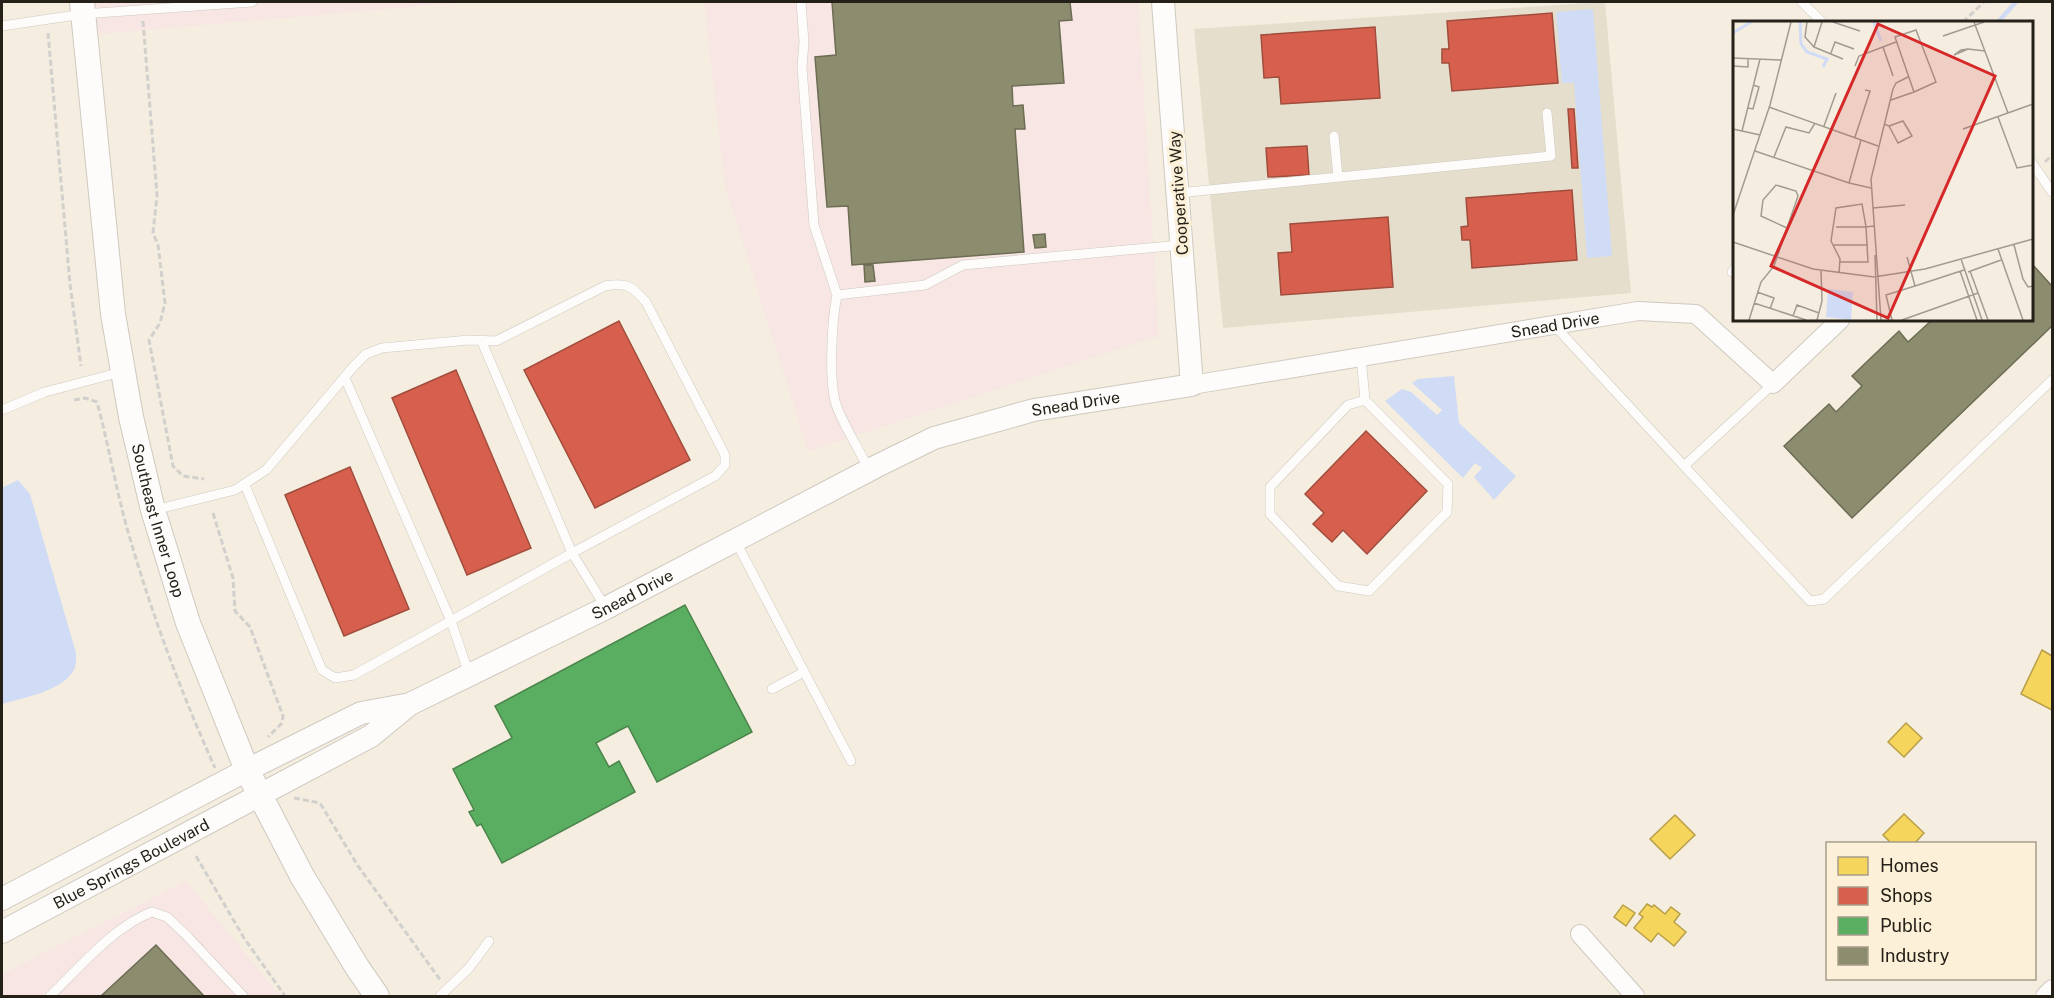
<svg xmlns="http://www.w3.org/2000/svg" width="2054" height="998" font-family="'Public Sans',sans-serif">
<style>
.commercial{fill:#e5decc}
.industrial{fill:#f7e6e4}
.water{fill:#d0dcf5}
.homes{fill:#f6d55c;stroke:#b89f48;stroke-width:1.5}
.shops{fill:#d6604d;stroke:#a14d3d;stroke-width:1.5}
.public{fill:#5aae61;stroke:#4a844b;stroke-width:1.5}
.industry{fill:#8c8c6e;stroke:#6d6c54;stroke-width:1.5}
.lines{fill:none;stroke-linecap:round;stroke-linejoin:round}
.stream{stroke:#d0dcf5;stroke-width:4.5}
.service-casing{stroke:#cfc9bf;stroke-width:10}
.minor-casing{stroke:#cfc9bf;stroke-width:20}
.tertiary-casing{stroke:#cfc9bf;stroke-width:24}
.secondary-casing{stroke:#cfc9bf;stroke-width:26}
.path{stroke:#d2d0cc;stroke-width:3;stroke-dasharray:6 3;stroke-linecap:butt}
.service{stroke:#fdfcfa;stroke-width:9}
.minor{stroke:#fdfcfa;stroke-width:18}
.tertiary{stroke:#fdfcfa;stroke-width:22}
.secondary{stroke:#fdfcfa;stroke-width:24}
.labels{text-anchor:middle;stroke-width:6;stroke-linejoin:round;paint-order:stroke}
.street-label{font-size:16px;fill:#262118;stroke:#fcf0d8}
.inset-river{fill:none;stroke:#d0dcf5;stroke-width:3}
.inset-road{fill:none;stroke:#a29b90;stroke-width:1.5}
.view{fill:#d62828;fill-opacity:0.15;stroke:#d62828;stroke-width:3}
.inset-edge{fill:none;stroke:#262118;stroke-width:3}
</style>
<rect width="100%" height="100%" fill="#f4ede0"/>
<path class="commercial" d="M 1605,2 L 1631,293 L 1223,328 L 1194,29 Z"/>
<path class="industrial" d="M 70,2 L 468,2 L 75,36 Z
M 704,2 L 1138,2 L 1159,336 L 808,451 L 725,186 Z
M 186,881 L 280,996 L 2,996 L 2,974 Z"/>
<path class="water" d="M 1593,9 L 1612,256 L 1587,258 L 1574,83 L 1562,83 L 1556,12 Z
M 1454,376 L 1459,423 L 1516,476 L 1494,500 L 1474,477 L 1482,468 L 1475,463 L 1463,478 L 1385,401 L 1402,389 L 1411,392 L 1437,415 L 1442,410 L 1412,383 L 1418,379 Z
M 18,480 L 30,494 L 76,653 C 76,658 76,664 75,668 C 63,692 24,697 2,704 L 2,488 Z"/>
<path class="homes" d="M 2042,650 L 2052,656 L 2052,710 L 2021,694 Z
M 1906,723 L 1922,738 L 1904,757 L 1888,742 Z
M 1904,814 L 1924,833 L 1914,844 L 1892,844 L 1883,835 Z
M 1675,815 L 1695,835 L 1670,859 L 1650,839 Z
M 1647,904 L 1652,907 L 1654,905 L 1665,914 L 1671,907 L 1680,914 L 1674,922 L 1686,932 L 1674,946 L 1658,933 L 1651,942 L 1634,928 L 1643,917 L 1639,914 Z
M 1623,905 L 1635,913 L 1626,926 L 1614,917 Z"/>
<path class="shops" d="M 1552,13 L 1558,83 L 1452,91 L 1449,63 L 1442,63 L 1442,49 L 1449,49 L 1447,21 Z
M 1375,27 L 1380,98 L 1281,104 L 1279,77 L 1264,78 L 1261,35 Z
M 1568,109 L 1574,109 L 1578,168 L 1572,168 Z
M 1307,146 L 1309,175 L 1268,177 L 1266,148 Z
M 1572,190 L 1577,260 L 1472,268 L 1470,240 L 1462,240 L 1461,227 L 1468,226 L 1466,198 Z
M 1388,217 L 1393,287 L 1281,295 L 1278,253 L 1292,252 L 1290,224 Z
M 619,321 L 690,460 L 595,508 L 524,370 Z
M 456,370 L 531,548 L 467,575 L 392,398 Z
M 1366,431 L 1427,491 L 1367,554 L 1343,530 L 1332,542 L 1313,524 L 1324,513 L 1305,494 Z
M 350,467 L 409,609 L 344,636 L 285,495 Z"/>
<path class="public" d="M 685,605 L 752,732 L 657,782 L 628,726 L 620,730 L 596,743 L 609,767 L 619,761 L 635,792 L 502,863 L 481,824 L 477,826 L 469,812 L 474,810 L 453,769 L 512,738 L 495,706 Z"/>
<path class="industry" d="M 832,2 L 1070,2 L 1072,20 L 1059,21 L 1064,83 L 1012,86 L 1013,106 L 1023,105 L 1025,129 L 1015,129 L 1024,252 L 852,265 L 848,206 L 827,207 L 815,57 L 836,55 Z
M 1045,234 L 1046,247 L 1035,248 L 1033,235 Z
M 2032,264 L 2052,286 L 2052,326 L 1852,518 L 1784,446 L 1829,404 L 1836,412 L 1862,386 L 1852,376 L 1899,331 L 1908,342 L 1932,320 L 2032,320 Z
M 864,265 L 873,265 L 875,281 L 865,282 Z
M 156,945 L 204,996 L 101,996 Z"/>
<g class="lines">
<path class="stream" d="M 1998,22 L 2016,2"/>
<defs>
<path id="service" d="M 801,2 L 804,42 L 802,67 L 814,225 L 837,295
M 1802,2 L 1822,22
M 2,26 L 83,14 L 252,2
M 1334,136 L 1338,177
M 2032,163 L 2052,192
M 1178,193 L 1551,156 L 1547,113
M 1732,272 L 1734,269
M 1554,325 L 1684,466 L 1773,384
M 1361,357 L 1365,400 L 1348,405 L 1270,487 L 1270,514 L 1338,586 L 1369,591 L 1447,512 L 1448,484 L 1365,400
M 345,378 L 451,621 L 469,674
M 2,410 L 45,392 L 121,372
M 1684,466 L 1810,601 L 1824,599 L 2052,380
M 869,470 C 859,449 845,428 837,407 C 828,384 832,319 837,295 L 925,285 L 963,265 L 1181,245
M 245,485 L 322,670 L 335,678 L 354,675 L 572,553 L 482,342
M 154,510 L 235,490 L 266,470 L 354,366 L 366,354 L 382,348 L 469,340 L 496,341 L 605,286 C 626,282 632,286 646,302 L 725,455 L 725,465 L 715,476 L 572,553 L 606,608
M 735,540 L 851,761
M 772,689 L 804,672
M 50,996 C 79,968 114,926 152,912 L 167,917 L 187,936 L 243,996
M 440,996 L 469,968 L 489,941"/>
<g id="minor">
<path id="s1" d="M 1192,385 L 1638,311 L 1696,314 L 1773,384 L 1840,320"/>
<path d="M 1580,934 L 1635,996"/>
<path d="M 2045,996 L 2052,989"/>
</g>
<g id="tertiary">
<path d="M 2,899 L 247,770 L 361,713 L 405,705"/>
<path id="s2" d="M 2,932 L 371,736 L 410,704 L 606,608 L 877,466 L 934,438 L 1034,410 L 1192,385 L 1163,2"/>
</g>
<g id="secondary">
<path id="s3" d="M 82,2 L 113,314 L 131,417 L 153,510 L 188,623 L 247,770 L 302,876 L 357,967 L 377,996"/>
</g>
</defs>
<use href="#service" class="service-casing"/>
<use href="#minor" class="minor-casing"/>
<use href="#tertiary" class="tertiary-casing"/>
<use href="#secondary" class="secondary-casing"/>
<path class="path" d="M 143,21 L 157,195 L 153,233 L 158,245 L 165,303 L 160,323 L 149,340 L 173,466 L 183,476 L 204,479
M 1963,22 L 1984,2
M 48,33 L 70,284 L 81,366
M 2045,162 L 2052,155
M 74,400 L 85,398 L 97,402 C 109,446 116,491 129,535 C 152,615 181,692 215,768
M 213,513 L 233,578 L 235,611 L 250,627 L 283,716 L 282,723 L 268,737
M 294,798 L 320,803 L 358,866 L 441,981
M 196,856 L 244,938 L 285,996"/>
<use href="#service" class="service"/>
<use href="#minor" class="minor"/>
<use href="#tertiary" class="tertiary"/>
<use href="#secondary" class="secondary"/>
</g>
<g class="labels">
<g class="street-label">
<text transform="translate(1178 193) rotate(-94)" y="6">Cooperative Way</text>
<text dy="6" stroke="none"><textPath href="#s1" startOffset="368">Snead Drive</textPath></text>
<text dy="6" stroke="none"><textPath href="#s2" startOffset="1202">Snead Drive</textPath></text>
<text dy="6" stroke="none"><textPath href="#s3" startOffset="525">Southeast Inner Loop</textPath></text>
<text dy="6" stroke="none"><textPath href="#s2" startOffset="716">Snead Drive</textPath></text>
<text dy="6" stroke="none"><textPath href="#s2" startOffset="146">Blue Springs Boulevard</textPath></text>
</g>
</g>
<g transform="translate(1733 21)">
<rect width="300" height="300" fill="#f4ede0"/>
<path d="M 95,268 L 120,271 L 118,299 L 93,296 Z" fill="#d0dcf5"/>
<path class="inset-river" d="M 67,1 L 68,23 L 74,31 L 94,38 L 90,46M 141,1 L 148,20M 0,12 L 18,1"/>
<path class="inset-road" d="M 74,1 L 72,16 L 81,26M 89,1 L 81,26 L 110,38M 100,1 L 127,10M 241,1 L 275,92M 210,15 L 251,1M 150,26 L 160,55M 235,28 L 221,34 L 228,29 L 235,28 L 252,30M 98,32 L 102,21 L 121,28M 0,37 L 48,39M 0,45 L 15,46 L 15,37M 122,45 L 126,35 L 163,21M 158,79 L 181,71 L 162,16 L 183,9 L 203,61 L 181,71M 36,86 L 145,125M 15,87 L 20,88 L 26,66 L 20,64M 265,96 L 284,147 L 300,144M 151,103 L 156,105 L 165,122 L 179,115 L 170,100 L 156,105M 91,105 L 103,72M 0,108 L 27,114M 230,108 L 300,83M 9,110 L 27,38M 122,116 L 137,70 L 132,69M 128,119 L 116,162 L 138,167M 22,130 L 116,162M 41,136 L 53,106 L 76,112 L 82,102M 140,187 L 172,184M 0,194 L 37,84 L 58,1M 103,206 L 133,206 L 135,241 L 107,241M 0,221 L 80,248 L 141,256 L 192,248 L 300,218M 100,224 L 135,224M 281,224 L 290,258 L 295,266 L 300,265M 265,228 L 290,299M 142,234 L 144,299M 174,236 L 182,265 L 231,249M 228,238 L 249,299M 227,250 L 244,299M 237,250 L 255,299M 235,251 L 268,239M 106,253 L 107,238 L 98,220 L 103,187 L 129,183 L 133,206 L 141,205M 24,271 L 41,277 L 37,288M 21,282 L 73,299M 60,295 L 64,284 L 86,292M 16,299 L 28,261 L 41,245 L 65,175 L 63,170 L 43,164 L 30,179 L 28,195 L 54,207M 84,299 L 89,280 L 88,250M 148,299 L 138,158 L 160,68 L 163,62 L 175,56M 159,299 L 153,274 L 182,265M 169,299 L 245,272"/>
<path class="view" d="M 145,3 L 262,55 L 155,297 L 38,245 Z"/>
<rect width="300" height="300" class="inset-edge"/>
</g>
<rect width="2054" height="998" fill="none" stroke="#262118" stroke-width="6"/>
<rect x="1826" y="842" width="210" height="138" fill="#fcf0d8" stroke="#a69d8b" stroke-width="1.5"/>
<rect x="1838" y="857" width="30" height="18" fill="#f6d55c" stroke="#a69d8b" stroke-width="1.5"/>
<text x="1880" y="872" font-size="18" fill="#262118">Homes</text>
<rect x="1838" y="887" width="30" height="18" fill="#d6604d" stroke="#a69d8b" stroke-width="1.5"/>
<text x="1880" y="902" font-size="18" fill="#262118">Shops</text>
<rect x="1838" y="917" width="30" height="18" fill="#5aae61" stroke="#a69d8b" stroke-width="1.5"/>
<text x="1880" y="932" font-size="18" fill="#262118">Public</text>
<rect x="1838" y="947" width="30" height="18" fill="#8c8c6e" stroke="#a69d8b" stroke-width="1.5"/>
<text x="1880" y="962" font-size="18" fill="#262118">Industry</text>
</svg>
